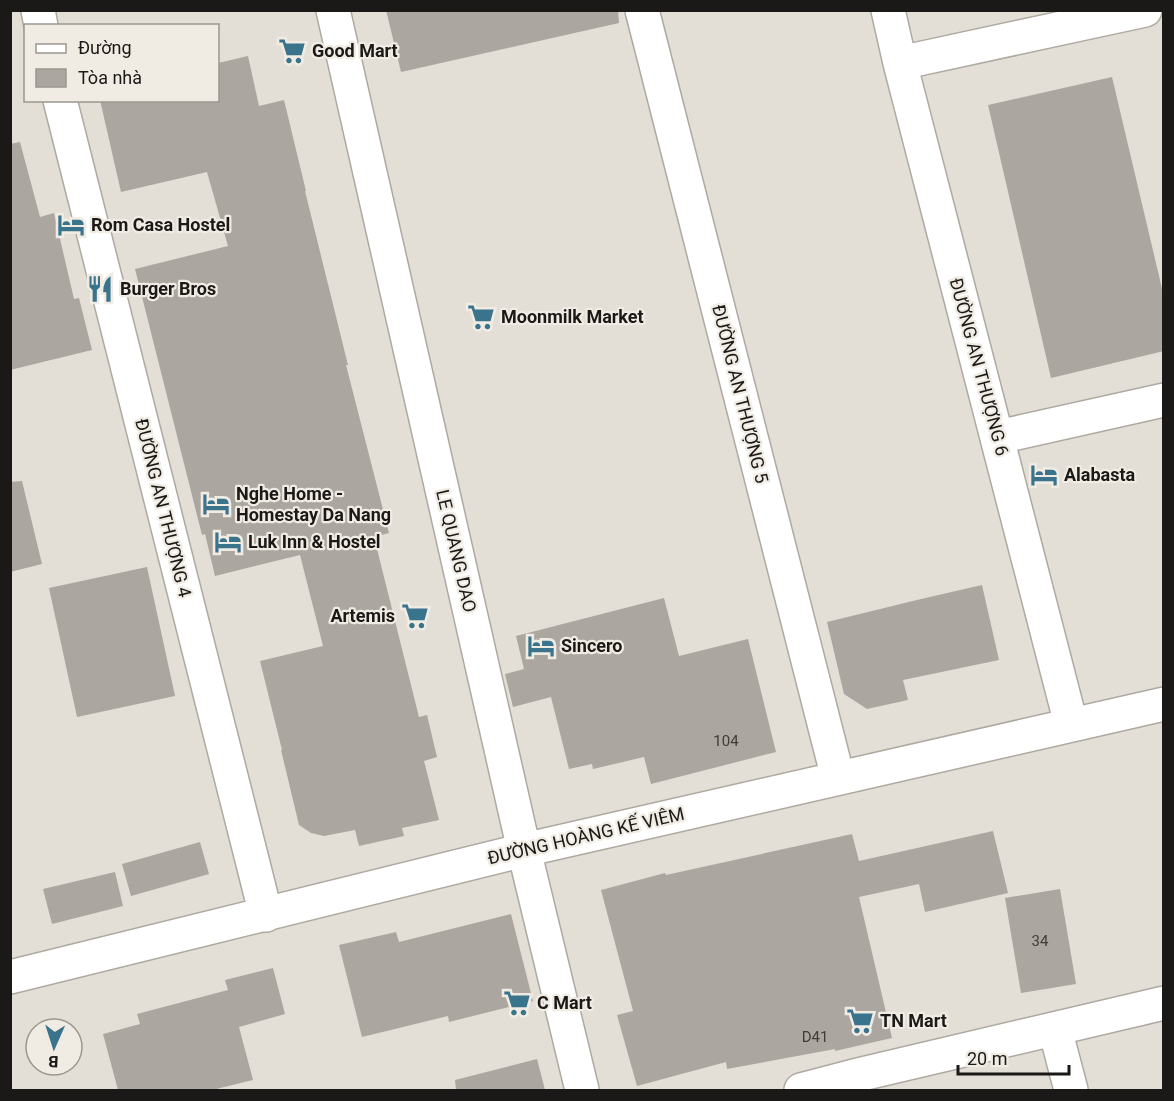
<svg xmlns="http://www.w3.org/2000/svg" width="1174" height="1101" font-family="Roboto,sans-serif">
<style>
.building{fill:#aba69f}
.lines{fill:none;stroke-linecap:round;stroke-linejoin:round}
.street-casing{stroke:#aea9a1;stroke-width:36}
.street{stroke:#fff;stroke-width:33}
.labels{text-anchor:middle;stroke-width:4.5;stroke-linejoin:round;paint-order:stroke}
.number-label{font-size:15px;fill:#3f3c39}
.poi-label{font-size:18px;font-weight:bold;fill:#1b1917;stroke:#f0ebe3;text-anchor:start}
.street-label{font-size:18px;fill:#1b1917;stroke:#f0ebe3}
</style>
<rect width="100%" height="100%" fill="#e3ded6"/>
<path class="building" d="M 386,10 L 618,10 L 619,23 L 401,72 Z
M 248,56 L 259,106 L 284,100 L 306,191 L 305,191 L 348,365 L 346,365 L 389,533 L 374,537 L 419,717 L 427,715 L 437,757 L 424,761 L 439,820 L 402,828 L 404,836 L 359,846 L 355,830 L 324,836 L 311,833 L 299,825 L 281,750 L 282,750 L 260,661 L 323,646 L 300,555 L 215,576 L 205,534 L 202,535 L 135,269 L 228,246 L 207,172 L 121,192 L 100,100 L 218,100 L 218,63 Z
M 1112,77 L 1164,297 L 1164,351 L 1051,378 L 988,105 Z
M 20,142 L 40,217 L 54,213 L 74,299 L 79,298 L 92,350 L 10,370 L 10,144 Z
M 22,481 L 42,564 L 10,572 L 10,482 Z
M 147,567 L 175,696 L 77,717 L 49,588 Z
M 982,585 L 999,660 L 903,680 L 908,700 L 867,709 L 844,694 L 827,622 L 921,599 Z
M 664,598 L 679,656 L 748,639 L 776,752 L 651,784 L 644,757 L 593,769 L 592,764 L 569,769 L 551,697 L 513,707 L 505,674 L 524,669 L 516,636 Z
M 993,831 L 1008,893 L 925,912 L 919,884 L 859,897 L 892,1038 L 835,1051 L 835,1049 L 727,1069 L 726,1062 L 637,1086 L 617,1015 L 633,1011 L 601,890 L 665,873 L 666,875 L 852,834 L 859,861 Z
M 200,842 L 209,874 L 131,896 L 122,864 Z
M 115,872 L 123,906 L 52,924 L 43,889 Z
M 1060,889 L 1076,984 L 1021,993 L 1005,898 Z
M 511,914 L 533,1001 L 449,1022 L 448,1016 L 362,1037 L 339,945 L 396,932 L 399,942 Z
M 273,968 L 285,1014 L 239,1027 L 253,1080 L 212,1090 L 118,1090 L 103,1034 L 140,1024 L 137,1014 L 228,990 L 225,980 Z
M 537,1059 L 545,1090 L 456,1090 L 455,1080 Z"/>
<g class="lines">
<defs>
<path id="street" d="M 38,10 L 41,26
M 333,10 L 524,850 L 582,1090
M 642,10 L 838,778
M 888,10 L 900,63 L 1071,724
M 900,63 L 1145,10
M 60,100 L 266,915
M 998,437 L 1164,400
M 10,977 L 524,850 L 1164,704
M 1055,1029 L 1071,1090
M 801,1090 L 862,1074 L 1164,1003"/>
</defs>
<use href="#street" class="street-casing"/>
<use href="#street" class="street"/>
</g>
<defs>
<symbol id="supermarket-bare" viewBox="-9 -9 18 18"><path d="M-6-5.5h2.5l.6 2H6L4.5 2H-2.5L-4.4-4H-6ZM-1.5 3.2a1.3 1.3 0 1 0 .1 0ZM3 3.2a1.3 1.3 0 1 0 .1 0Z" fill="#39738c" stroke="#f0ebe3" stroke-width="2.5" paint-order="stroke"/></symbol>
<symbol id="hotel-bare" viewBox="-9 -9 18 18"><path d="M-6-4.5h1.5V1H6V5H4.5V3h-9V5H-6ZM-4 0a1.8 1.8 0 1 1 3.6 0ZM.5 0V-2.5h3Q6-2.5 6 0Z" fill="#39738c" stroke="#f0ebe3" stroke-width="2.5" paint-order="stroke"/></symbol>
<symbol id="restaurant-bare" viewBox="-9 -9 18 18"><path d="M-5-6h1v4h1v-4h1v4h1v-4h1v5L-1.5 .5V6h-2V.5L-5-1ZM5-6V6H3V1.5H1.5Q1.5-4 5-6Z" fill="#39738c" stroke="#f0ebe3" stroke-width="2.5" paint-order="stroke"/></symbol>
</defs>
<g fill-rule="evenodd">
<use href="#supermarket-bare" x="273" y="32" width="38" height="38"/>
<use href="#hotel-bare" x="52" y="206" width="38" height="38"/>
<use href="#restaurant-bare" x="81" y="270" width="38" height="38"/>
<use href="#supermarket-bare" x="462" y="298" width="38" height="38"/>
<use href="#hotel-bare" x="1025" y="456" width="38" height="38"/>
<use href="#hotel-bare" x="197" y="485" width="38" height="38"/>
<use href="#hotel-bare" x="209" y="523" width="38" height="38"/>
<use href="#supermarket-bare" x="396" y="597" width="38" height="38"/>
<use href="#hotel-bare" x="522" y="627" width="38" height="38"/>
<use href="#supermarket-bare" x="498" y="984" width="38" height="38"/>
<use href="#supermarket-bare" x="841" y="1002" width="38" height="38"/>
</g>
<g class="labels">
<g class="number-label">
<text x="726" y="746">104</text>
<text x="1040" y="946">34</text>
<text x="815" y="1042">D41</text>
</g>
<g class="poi-label">
<text x="312" y="57">Good Mart</text>
<text x="91" y="231">Rom Casa Hostel</text>
<text x="120" y="295">Burger Bros</text>
<text x="501" y="323">Moonmilk Market</text>
<text x="1064" y="481">Alabasta</text>
<text x="236" y="500">Nghe Home -<tspan x="236" dy="21">Homestay Da Nang</tspan></text>
<text x="248" y="548">Luk Inn &amp; Hostel</text>
<text x="395" y="622" text-anchor="end">Artemis</text>
<text x="561" y="652">Sincero</text>
<text x="537" y="1009">C Mart</text>
<text x="880" y="1027">TN Mart</text>
</g>
<g class="street-label">
<text transform="translate(979 367) rotate(75)" y="6">ĐƯỜNG AN THƯỢNG 6</text>
<text transform="translate(740 394) rotate(76)" y="6">ĐƯỜNG AN THƯỢNG 5</text>
<text transform="translate(163 508) rotate(76)" y="6">ĐƯỜNG AN THƯỢNG 4</text>
<text transform="translate(456 551) rotate(77)" y="6">LE QUANG DAO</text>
<text transform="translate(586 836) rotate(-13)" y="6">ĐƯỜNG HOÀNG KẾ VIÊM</text>
</g>
</g>
<rect width="1174" height="1101" fill="none" stroke="#1b1917" stroke-width="24"/>
<rect x="24" y="24" width="195" height="78" fill="#f0ebe3" stroke="#9b9791" stroke-width="1.5"/>
<rect x="36" y="44" width="30" height="9" fill="#ffffff" stroke="#9b9791" stroke-width="1.5"/>
<text x="78" y="54" font-size="18" fill="#1b1917">Đường</text>
<rect x="36" y="69" width="30" height="18" fill="#aba69f" stroke="#9b9791" stroke-width="1.5"/>
<text x="78" y="84" font-size="18" fill="#1b1917">Tòa nhà</text>
<g transform="translate(54 1047) rotate(183)"><circle r="28" fill="#f0ebe3" stroke="#9b9791" stroke-width="1.5"/>
<path d="M0-4.5L10 22L0 15L-10 22Z" fill="#39738c"/>
<text y="-9" font-size="16" font-weight="bold" text-anchor="middle" fill="#1b1917">B</text>
</g>
<path d="M958 1065v9h111v-9" fill="none" stroke="#1b1917" stroke-width="3"/>
<text x="967" y="1065" font-size="18" fill="#1b1917" stroke="#f0ebe3" stroke-width="4.5" paint-order="stroke">20 m</text>
</svg>
